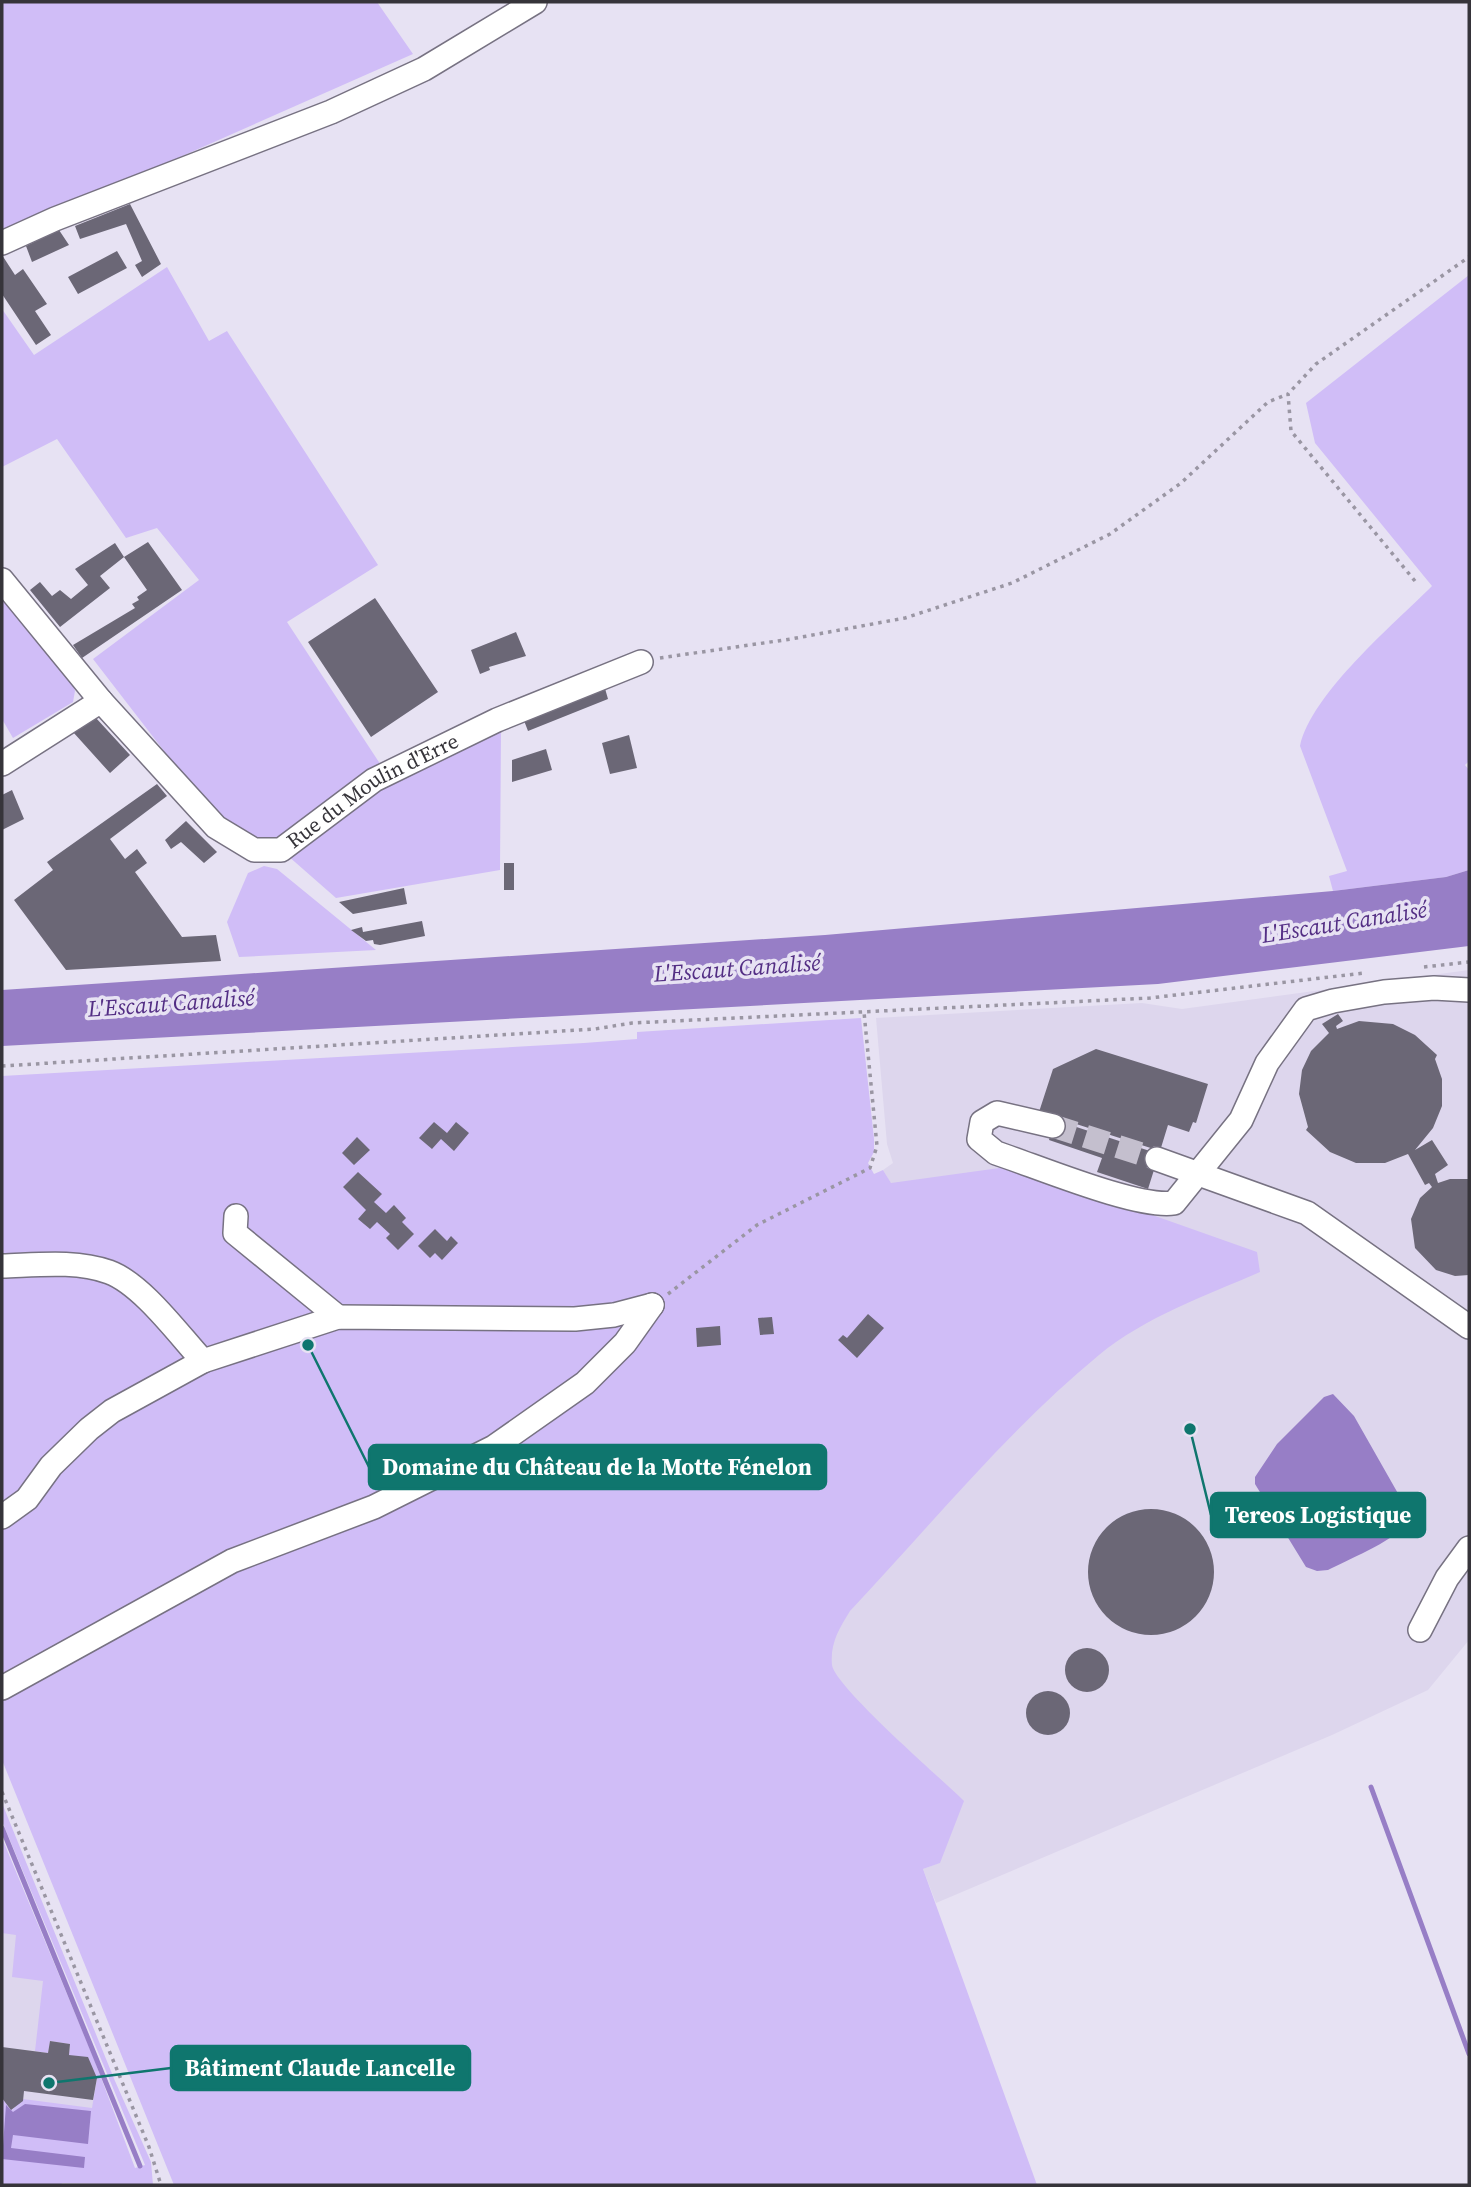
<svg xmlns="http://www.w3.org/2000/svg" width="1471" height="2187" font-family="'Source Serif 4',serif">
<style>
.built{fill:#ddd6ed}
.green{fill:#d0bdf7}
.water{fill:#977ec6}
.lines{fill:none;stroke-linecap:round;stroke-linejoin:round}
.stream{stroke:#977ec6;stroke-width:5}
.building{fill:#6b6776}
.minor-tunnel{stroke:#c4bfce;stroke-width:23;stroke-dasharray:23 11;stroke-linecap:butt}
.minor-casing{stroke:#777282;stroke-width:26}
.path{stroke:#9a96a3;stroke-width:3.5;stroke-dasharray:3.5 5;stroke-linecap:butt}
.minor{stroke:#fff;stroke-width:23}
.labels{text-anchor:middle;stroke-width:7;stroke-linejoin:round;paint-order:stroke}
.street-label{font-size:21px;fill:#36343a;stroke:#e7e2f3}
.water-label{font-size:23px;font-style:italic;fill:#532e84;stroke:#e7e2f3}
.leader{fill:none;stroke:#0f766e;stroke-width:2.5}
.callout-dot{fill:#0f766e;stroke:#e7e2f3;stroke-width:2.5}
.callout{fill:#0f766e;stroke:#0f766e;stroke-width:2.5}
.callout-label{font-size:23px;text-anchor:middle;font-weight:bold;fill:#fff}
</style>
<rect width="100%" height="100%" fill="#e7e2f3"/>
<path class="built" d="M 1469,970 L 1469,1640 L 1428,1690 L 1332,1735 L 936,1903 L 923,1869 L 939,1863 L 523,1437 L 934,1256 L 883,1170 L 893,1163 L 887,1144 L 876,1018 L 1142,1003 L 1182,1009 Z
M 2,1848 L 61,1992 L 130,2185 L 2,2185 Z"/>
<path class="green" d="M 2,2 L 377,2 L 413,54 L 137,176 L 45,210 L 2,230 Z
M 167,267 L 209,341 L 227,331 L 378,565 L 287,622 L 392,782 L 501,731 L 500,870 L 336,898 L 271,841 L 236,832 L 208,808 L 93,659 L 199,580 L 157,528 L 126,538 L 57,439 L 2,467 L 2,309 L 34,355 Z
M 1469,275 L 1469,761 L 1465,765 L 1469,770 L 1469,870 L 1446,877 L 1333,891 L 1329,876 L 1347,871 L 1300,746 C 1311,694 1394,624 1432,586 L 1315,443 L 1306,403 Z
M 2,597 L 71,679 L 75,691 L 73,702 L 13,738 L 2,719 Z
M 264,866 L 277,869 L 376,950 L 239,957 L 227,922 L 248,873 Z
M 861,1018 L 874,1139 L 874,1152 L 868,1163 L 874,1174 L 883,1170 L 891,1183 L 1014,1166 L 1257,1252 L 1260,1272 C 1205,1296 1145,1317 1099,1355 C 1008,1430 931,1525 850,1611 C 839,1629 830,1643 832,1665 C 835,1687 943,1780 964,1801 L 940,1863 L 923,1869 L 1037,2185 L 174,2185 L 2,1760 L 2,1696 L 232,1566 L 329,1526 L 362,1520 L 455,1477 L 556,1413 L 628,1352 L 631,1329 L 556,1400 L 479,1451 L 418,1483 L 224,1558 L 2,1676 L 2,1076 L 584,1043 L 637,1039 L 637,1032 Z
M 2,1803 L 115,2081 L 151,2162 L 153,2185 L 62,2183 L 61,2185 L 2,2185 L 2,2098 L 12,2110 L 23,2099 L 92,2108 L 97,2078 L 69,2055 L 70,2044 L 50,2041 L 48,2053 L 35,2051 L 43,1981 L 12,1977 L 16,1935 L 2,1933 L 2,1838 L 94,2059 L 135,2168 L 145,2165 L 2,1821 Z"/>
<path class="water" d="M 1469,870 L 1469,946 L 1158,984 L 2,1046 L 2,990 L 825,935 L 1333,891 L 1446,877 Z
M 1333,1394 L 1354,1416 L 1404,1504 C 1406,1512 1407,1519 1403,1526 C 1394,1541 1345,1561 1328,1570 L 1317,1571 L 1306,1567 L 1255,1484 L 1255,1477 L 1277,1444 L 1324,1397 Z
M 25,2104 L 91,2111 L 88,2144 L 13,2135 L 11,2148 L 85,2157 L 84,2168 L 2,2159 L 6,2105 L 13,2112 Z"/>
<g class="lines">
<path class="stream" d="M 1371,1787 L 1469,2054
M 2,1828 L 140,2166"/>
</g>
<path class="building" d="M 130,204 L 161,264 L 142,277 L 135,265 L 142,261 L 126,224 L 80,239 L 75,226 Z
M 59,230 L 69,245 L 32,262 L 26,246 Z
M 117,251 L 127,268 L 78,294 L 68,277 Z
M 2,255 L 15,275 L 23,269 L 47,304 L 35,311 L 51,335 L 36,345 L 2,294 Z
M 148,542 L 182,590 L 82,658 L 73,645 L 135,608 L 132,604 L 139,600 L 137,597 L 147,590 L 124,557 Z
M 115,543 L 124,557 L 100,576 L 110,588 L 60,627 L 30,590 L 40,582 L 52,596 L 60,590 L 71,599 L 88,585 L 75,569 Z
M 375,598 L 438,692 L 371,737 L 308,642 Z
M 516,632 L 526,656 L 489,667 L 490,670 L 480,674 L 471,650 Z
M 604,685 L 608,699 L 528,731 L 523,718 Z
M 96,718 L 130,755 L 110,773 L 73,732 Z
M 629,735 L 637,768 L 610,774 L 602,743 Z
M 546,749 L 552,770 L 512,782 L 512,760 Z
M 157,784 L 167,796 L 110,839 L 125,859 L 137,849 L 147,863 L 135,872 L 182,937 L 216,935 L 221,961 L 66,970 L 14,900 L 53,870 L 47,862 Z
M 12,790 L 24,819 L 2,830 L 2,795 Z
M 186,821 L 217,852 L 204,863 L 181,842 L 171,849 L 165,840 Z
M 504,863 L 514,863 L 514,890 L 504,890 Z
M 404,888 L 407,904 L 353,914 L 339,902 Z
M 422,921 L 425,936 L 380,945 L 374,944 L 373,940 L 366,941 L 351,930 L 362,927 L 363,932 Z
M 1338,1014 L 1343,1021 L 1336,1026 L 1337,1029 L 1359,1021 L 1393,1024 L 1415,1035 L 1437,1055 L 1435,1059 L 1442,1079 L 1442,1106 L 1433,1128 L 1415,1150 L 1432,1140 L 1448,1165 L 1435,1174 L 1438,1183 L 1450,1179 L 1469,1179 L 1469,1275 L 1455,1276 L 1436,1270 L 1415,1248 L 1411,1219 L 1420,1198 L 1432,1187 L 1429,1183 L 1425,1185 L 1408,1154 L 1385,1163 L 1356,1163 L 1330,1152 L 1306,1130 L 1308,1127 L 1299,1094 L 1302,1070 L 1311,1051 L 1329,1033 L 1322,1024 Z
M 1096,1049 L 1208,1084 L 1196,1123 L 1193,1122 L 1189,1132 L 1168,1125 L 1160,1151 L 1039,1112 L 1053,1069 Z
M 1055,1120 L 1159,1154 L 1148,1189 L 1097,1172 L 1102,1158 L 1049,1140 Z
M 434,1122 L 447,1133 L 456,1122 L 469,1133 L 454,1151 L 441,1139 L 432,1149 L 419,1138 Z
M 357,1137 L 370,1150 L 354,1165 L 342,1153 Z
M 358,1172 L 382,1194 L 374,1202 L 386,1213 L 394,1205 L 406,1218 L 402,1222 L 414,1234 L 398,1250 L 386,1238 L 390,1234 L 377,1222 L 370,1229 L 358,1219 L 366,1210 L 343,1187 Z
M 435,1229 L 447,1241 L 451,1236 L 458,1243 L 442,1260 L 435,1253 L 430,1258 L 418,1246 Z
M 868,1314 L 884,1328 L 857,1358 L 838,1340 L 843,1335 L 847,1338 Z
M 772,1317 L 774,1334 L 760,1335 L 758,1318 Z
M 720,1326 L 721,1345 L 697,1347 L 696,1328 Z
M1088 1572a63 63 0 1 1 126 0a63 63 0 1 1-126 0Z
M1065 1670a22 22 0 1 1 44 0a22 22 0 1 1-44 0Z
M1026 1713a22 22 0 1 1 44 0a22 22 0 1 1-44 0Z
M 50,2041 L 70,2044 L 69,2055 L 88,2057 L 97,2078 L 93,2100 L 24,2091 L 23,2101 L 11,2110 L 2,2098 L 2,2047 L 48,2053 Z"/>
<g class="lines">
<path class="minor-tunnel" d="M 1053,1126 L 1157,1159"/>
<defs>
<g id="minor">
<path d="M 2,243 L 55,219 L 331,112 L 424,69 L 535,2"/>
<path id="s1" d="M 2,580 L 101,701 L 216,827 L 254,850 L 281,850 L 374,780 L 497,720 L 641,662"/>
<path d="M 2,764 L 101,701"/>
<path d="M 1053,1126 L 997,1113 L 982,1122 L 979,1139 L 996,1153 C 1036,1166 1138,1209 1174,1203 L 1241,1120 L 1267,1063 L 1306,1009 L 1333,1001 L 1384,992 L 1434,988 L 1469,990"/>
<path d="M 1157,1159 L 1307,1213 L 1469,1327"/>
<path d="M 236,1216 L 235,1233 L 338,1317"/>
<path d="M 2,1266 C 36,1265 76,1260 109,1272 C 142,1284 179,1335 203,1361 L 112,1411 L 89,1429 L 51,1466 L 27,1499 L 2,1517"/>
<path d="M 203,1361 L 338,1317 L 575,1319 L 614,1315 L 652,1305"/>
<path d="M 1420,1630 L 1447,1578 L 1469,1548"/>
<path d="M 2,1688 L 232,1561 L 374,1507 L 494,1447 L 585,1383 L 625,1343 L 652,1305"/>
</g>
</defs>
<use href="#minor" class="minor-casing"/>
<path class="path" d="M 1415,581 L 1291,431 L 1288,394 L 1316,364 L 1469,257
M 660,658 L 791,639 L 905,618 L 1012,583 L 1110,534 L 1181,483 L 1268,402 L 1288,394
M 1424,967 L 1469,962
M 2,1066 L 595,1029 L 632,1023 L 1150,998 L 1364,973
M 668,1294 L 757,1225 L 870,1168 L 877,1146 L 864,1012
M 2,1792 L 149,2147 L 161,2185"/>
<use href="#minor" class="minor"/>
</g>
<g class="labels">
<g class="street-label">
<text dy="7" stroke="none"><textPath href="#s1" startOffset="508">Rue du Moulin d'Erre</textPath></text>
</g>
<g class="water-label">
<text transform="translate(1344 922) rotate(-9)" y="8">L'Escaut Canalisé</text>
<text transform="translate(737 968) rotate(-4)" y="8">L'Escaut Canalisé</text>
<text transform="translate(171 1003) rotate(-4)" y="8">L'Escaut Canalisé</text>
</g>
</g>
<path class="leader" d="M308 1345L369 1467M1190 1429L1211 1515M49 2083L171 2068"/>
<g class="callout-dot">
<circle cx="308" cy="1345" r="7"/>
<circle cx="1190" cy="1429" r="7"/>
<circle cx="49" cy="2083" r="7"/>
</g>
<g class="callout">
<rect x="369" y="1445" width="457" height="44" rx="7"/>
<rect x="1211" y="1493" width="214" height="44" rx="7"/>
<rect x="171" y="2046" width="299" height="44" rx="7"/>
</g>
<g class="callout-label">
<text x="597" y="1475">Domaine du Château de la Motte Fénelon</text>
<text x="1318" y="1523">Tereos Logistique</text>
<text x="320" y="2076">Bâtiment Claude Lancelle</text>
</g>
<rect width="1471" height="2187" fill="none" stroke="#36343a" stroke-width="7"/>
</svg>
